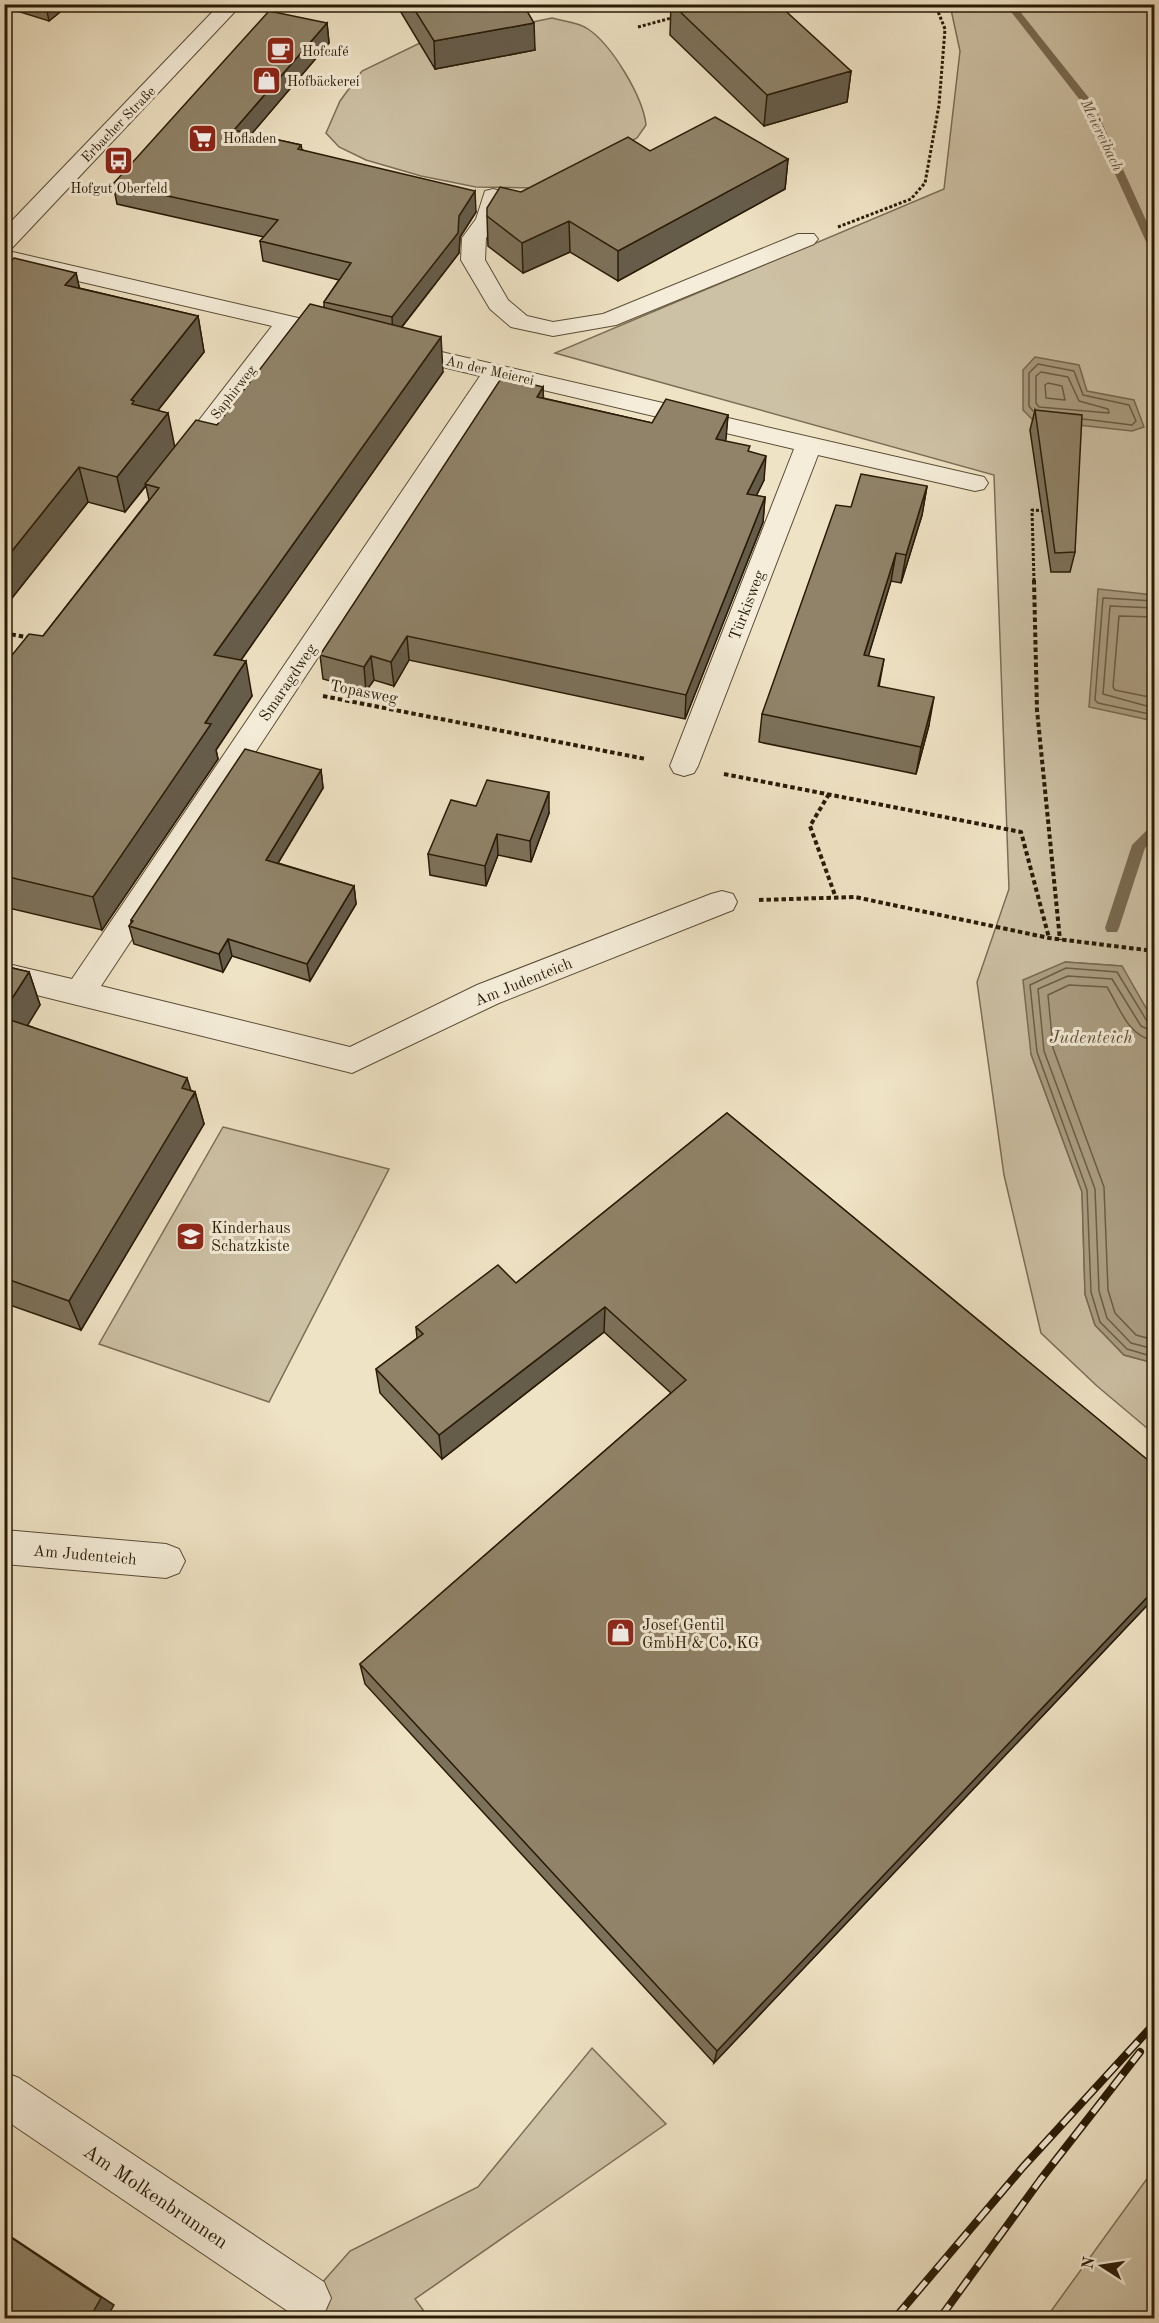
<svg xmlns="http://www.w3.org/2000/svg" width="1159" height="2323" font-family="'Old Standard TT',serif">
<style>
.green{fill:#cdc1a5;stroke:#7b6e56;stroke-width:1.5}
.water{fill:#ac9f84;stroke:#786a52;stroke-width:1.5}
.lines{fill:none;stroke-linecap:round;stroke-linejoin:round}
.shore{stroke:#6a5d45;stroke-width:1.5}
.stream{fill:#786a52;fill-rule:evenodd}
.minor-casing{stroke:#5a4d36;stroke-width:2}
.path-far1{stroke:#291b06;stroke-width:3;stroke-dasharray:3 2;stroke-linecap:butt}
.path{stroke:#291b06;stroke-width:4;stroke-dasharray:4.5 3;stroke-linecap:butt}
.minor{fill:#f5edd9;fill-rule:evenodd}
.rail-casing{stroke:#291b06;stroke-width:8}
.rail{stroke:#f5edd9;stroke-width:5;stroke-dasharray:16;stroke-linecap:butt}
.wall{fill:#7c715a;stroke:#291b06;stroke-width:1.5}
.shaded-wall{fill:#655c4a;stroke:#291b06;stroke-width:1.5}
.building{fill:#908369;stroke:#291b06;stroke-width:1.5}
.labels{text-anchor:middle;stroke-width:6;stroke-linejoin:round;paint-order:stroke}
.far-poi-label{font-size:14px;fill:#291b06;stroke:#f5edd9;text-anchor:start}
.far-street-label{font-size:14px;fill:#291b06;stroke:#f5edd9}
.far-water-label{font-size:15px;font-style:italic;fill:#5d5038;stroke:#f5edd9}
.street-label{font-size:16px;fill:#291b06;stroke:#f5edd9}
.poi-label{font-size:16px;fill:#291b06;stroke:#f5edd9;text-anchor:start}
.water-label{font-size:18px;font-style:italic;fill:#5d5038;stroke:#f5edd9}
.near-street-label{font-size:20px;fill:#291b06;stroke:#f5edd9}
</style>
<rect width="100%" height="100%" fill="#efe3c5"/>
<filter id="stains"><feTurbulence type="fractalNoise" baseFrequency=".00333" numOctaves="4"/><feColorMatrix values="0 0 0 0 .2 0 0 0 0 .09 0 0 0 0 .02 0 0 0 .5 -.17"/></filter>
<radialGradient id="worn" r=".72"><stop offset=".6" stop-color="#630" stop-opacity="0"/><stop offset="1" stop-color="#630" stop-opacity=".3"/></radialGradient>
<path class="green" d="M 950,5 L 1154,5 L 1154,1022 L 1121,966 L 1065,962 L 1031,1054 L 1082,1192 L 1085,1294 L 1095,1325 L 1124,1355 L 1154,1363 L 1154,1434 L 1097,1386 L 1041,1333 L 1004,1175 L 977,982 L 1009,889 L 994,475 L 555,353 L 944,189 L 960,51 Z
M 552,18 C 562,21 579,22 588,29 C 612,45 643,97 646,125 L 637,138 L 538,188 L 476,187 L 421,176 L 366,160 L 339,147 L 326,133 L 340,101 L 362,71 L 420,43 L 436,69 L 518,25 Z
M 223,1127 L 389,1169 L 269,1402 L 99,1344 Z
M 592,2048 L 666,2124 L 415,2299 L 429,2318 L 291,2318 L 350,2251 L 478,2187 Z
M 1154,2169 L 1154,2318 L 1046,2318 Z"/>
<path class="water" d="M 1035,357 L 1079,365 L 1087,391 L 1134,400 L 1144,427 L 1132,431 L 1033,420 L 1023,410 L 1023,370 Z
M 1098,589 L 1154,595 L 1154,721 L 1089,707 Z
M 1065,962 L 1122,966 L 1154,1022 L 1154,1363 L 1124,1355 L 1095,1325 L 1085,1294 L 1082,1192 L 1031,1054 L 1023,980 Z"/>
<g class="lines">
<path class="shore" d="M 1041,372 L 1068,377 L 1079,401 L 1108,409 L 1109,413 L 1039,407 L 1036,403 L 1036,376 Z
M 1048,383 L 1062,386 L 1065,400 L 1046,398 L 1045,385 Z
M 1033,411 L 1029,406 L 1029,373 L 1038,364 L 1074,371 L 1083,395 L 1129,405 L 1136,421 L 1132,425 L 1083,419
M 1154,601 L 1103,598 L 1095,700 L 1098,703 L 1154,715
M 1154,608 L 1110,606 L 1103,694 L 1154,708
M 1154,617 L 1119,616 L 1113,687 L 1115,690 L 1154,698
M 1154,1024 L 1147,1021 L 1117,972 L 1066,968 L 1030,985 L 1037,1052 L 1087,1190 L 1091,1292 L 1100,1322 L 1127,1349 L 1154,1357
M 1154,1032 L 1141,1026 L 1112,979 L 1068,976 L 1038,989 L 1044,1051 L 1095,1189 L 1099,1291 L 1107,1318 L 1131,1343 L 1154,1349
M 1154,1041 C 1127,1035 1120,1008 1107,987 L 1069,985 L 1048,995 L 1053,1048 L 1104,1187 L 1108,1290 L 1115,1313 L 1136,1335 L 1154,1340"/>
<path class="stream" d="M 1005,4 L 1014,4 L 1093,103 L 1154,238 L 1154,251 L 1149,248 L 1083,104 Z
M 1154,827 L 1154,839 L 1145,848 L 1119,928 L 1117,932 L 1107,932 L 1105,928 L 1132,845 L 1149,828 Z"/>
<defs>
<path id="minor" d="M 220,4 L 242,4 L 12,248 L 4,250 L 4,229 Z
M 493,189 L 501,191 L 504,196 L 498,219 L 486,238 L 485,260 L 508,300 L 527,316 L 553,322 L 603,314 L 798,234 L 814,234 L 818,239 L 814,244 L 616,325 L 553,336 L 511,327 L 490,309 L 461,260 L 462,238 L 476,219 L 485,191 Z
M 4,250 L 337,327 L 346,329 L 349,334 L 346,339 L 337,341 L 293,331 L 191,465 L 182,467 L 173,465 L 169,459 L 272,326 L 4,264 Z
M 398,342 L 975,475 L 984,477 L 988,483 L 984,489 L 975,491 L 818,455 L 698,766 L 694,773 L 684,776 L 674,773 L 670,766 L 794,449 L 501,380 L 101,986 L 350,1047 L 477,985 L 711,894 L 722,891 L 733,894 L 737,902 L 733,910 L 499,1003 L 352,1073 L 4,987 L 4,963 L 72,979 L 480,376 L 389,354 L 386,349 L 389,344 Z
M 4,1530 L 166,1544 L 179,1549 L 185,1561 L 179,1573 L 166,1578 L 4,1564 Z
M 4,2072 L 19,2078 L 324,2282 L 331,2298 L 324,2314 C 312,2319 304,2319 292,2314 L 4,2119 Z"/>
</defs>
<use href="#minor" class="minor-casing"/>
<path class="path-far1" d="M 638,27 L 675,17
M 838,227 L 911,199 L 925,183 L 939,105 L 945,29 L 935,4
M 1034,581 L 1032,510 L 1047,511"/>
<path class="path" d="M 1034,580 L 1037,710 L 1060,940
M 4,633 L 31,638
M 323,696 L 646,759
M 724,774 L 1021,832 L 1049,938
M 829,794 L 810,826 L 836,898
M 759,900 L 855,897 L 1049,938 L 1154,951"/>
<use href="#minor" class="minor"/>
<defs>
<path id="rail" d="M 895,2318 L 1023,2167 L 1154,2024
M 940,2318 L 1041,2179 L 1140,2052"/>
</defs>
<use href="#rail" class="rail-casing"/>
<use href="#rail" class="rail"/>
</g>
<path class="wall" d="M 4,4 L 70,4 L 49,21 L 4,7 Z
M 396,4 L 523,4 L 535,50 L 435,69 Z
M 671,4 L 851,71 L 847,102 L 764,126 L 670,35 Z
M 327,23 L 329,43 L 251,134 L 301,145 L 302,150 L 476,212 L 460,237 L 459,253 L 402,327 L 443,372 L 241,660 L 252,696 L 216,750 L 218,759 L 102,930 L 4,907 L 4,650 L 8,662 L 43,636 L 149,500 L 146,486 L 125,512 L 88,502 L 4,608 L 4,268 L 76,273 L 79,288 L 198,316 L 204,352 L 158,410 L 174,447 L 217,425 L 324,307 L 324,302 L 339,280 L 263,261 L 260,241 L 264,237 L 117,204 L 113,184 Z
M 650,151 L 788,159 L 785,189 L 618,281 L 570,252 L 523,273 L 488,246 L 487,216 L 521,192 Z
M 543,387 L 543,398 L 652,423 L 728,415 L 725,441 L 750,452 L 764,480 L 756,496 L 765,497 L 763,522 L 685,719 L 409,660 L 394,686 L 374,680 L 366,691 L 323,679 L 320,655 Z
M 1035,410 L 1075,552 L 1070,572 L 1051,572 L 1030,430 Z
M 927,486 L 922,515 L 901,583 L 891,581 L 868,656 L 879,686 L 929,725 L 916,774 L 759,742 L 762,714 Z
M 321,770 L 323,788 L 278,863 L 354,886 L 356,904 L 310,981 L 232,956 L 223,972 L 134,944 L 129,926 L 131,923 L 131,920 Z
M 549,813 L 531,862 L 498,855 L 486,886 L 430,875 L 428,854 Z
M 4,966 L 29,972 L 40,1005 L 27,1025 L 195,1092 L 204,1124 L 81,1330 L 4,1303 Z
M 727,1113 L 1155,1466 L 1155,1597 L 714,2063 L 365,1684 L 360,1664 L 671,1393 L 604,1332 L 442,1459 L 380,1393 L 376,1369 L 417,1338 L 416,1327 L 516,1283 Z"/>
<path class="shaded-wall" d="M 49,4 L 70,4 L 49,21 L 46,7 Z
M 327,23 L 329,43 L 237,151 L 234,130 Z
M 534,23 L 535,50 L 435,69 L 434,41 Z
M 851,71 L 847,102 L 764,126 L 767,95 Z
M 788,159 L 785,189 L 618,281 L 618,251 Z
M 475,191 L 476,212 L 460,237 L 459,253 L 393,338 L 392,317 Z
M 569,221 L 570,252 L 523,273 L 522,243 Z
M 76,273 L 84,308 L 65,285 Z
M 198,316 L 204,352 L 140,433 L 131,400 Z
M 441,337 L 443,372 L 220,690 L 214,655 Z
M 543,387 L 544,411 L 537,397 Z
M 168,413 L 175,448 L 125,512 L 117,477 Z
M 728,415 L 726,439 L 715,463 L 716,439 Z
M 766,456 L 764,480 L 745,519 L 747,494 Z
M 79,467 L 88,502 L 4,608 L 4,561 Z
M 927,486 L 922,515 L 901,583 L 906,555 Z
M 765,497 L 763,522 L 685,719 L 686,695 Z
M 896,553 L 891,581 L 860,684 L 864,655 Z
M 407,636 L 409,660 L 394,686 L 391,662 Z
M 4,650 L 8,662 L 4,667 Z
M 371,656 L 374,680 L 366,691 L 364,667 Z
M 884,659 L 879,687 L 878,686 Z
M 246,661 L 252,696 L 216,750 L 218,759 L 102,930 L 93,897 L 205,723 Z
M 934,697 L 929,725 L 916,774 L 921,747 Z
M 321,770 L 323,788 L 269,878 L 266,860 Z
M 549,792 L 549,813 L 531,862 L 530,841 Z
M 497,834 L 498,855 L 486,886 L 485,866 Z
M 354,886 L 356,904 L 310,981 L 307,964 Z
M 228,939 L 232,956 L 223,972 L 219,954 Z
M 29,972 L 40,1005 L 13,1049 L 4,1026 L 4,1011 Z
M 187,1078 L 193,1097 L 195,1092 L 204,1124 L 81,1330 L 69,1301 Z
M 605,1307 L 604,1332 L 442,1459 L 439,1435 Z
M 1155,1589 L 1155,1597 L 714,2063 L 717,2051 Z
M 4,2232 L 114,2305 L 106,2319 L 89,2319 Z"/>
<path class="building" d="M 39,4 L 49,4 L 46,7 Z
M 411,4 L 523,4 L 534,23 L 434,41 Z
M 672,4 L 778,4 L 851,71 L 767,95 Z
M 269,11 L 327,23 L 234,130 L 301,145 L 298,149 L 475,191 L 459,216 L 458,233 L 392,317 L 324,302 L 351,263 L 260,241 L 278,220 L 113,184 Z
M 715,117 L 788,159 L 618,251 L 569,221 L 522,243 L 487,216 L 487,208 L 500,187 L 521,192 L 628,137 L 650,151 Z
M 14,258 L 76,273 L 65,285 L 198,316 L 131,400 L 134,401 L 132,404 L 168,413 L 117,477 L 79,467 L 4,561 L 4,268 Z
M 310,304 L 441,337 L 214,655 L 246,661 L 205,723 L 211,724 L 93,897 L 4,876 L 4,665 L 29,634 L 43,636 L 159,488 L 145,484 L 196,420 L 217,425 Z
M 502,377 L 543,387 L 537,397 L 652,423 L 666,399 L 728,415 L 716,439 L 750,446 L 748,451 L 766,456 L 747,494 L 765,497 L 686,695 L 407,636 L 391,662 L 371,656 L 364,667 L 320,655 Z
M 1035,410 L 1082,415 L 1075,552 L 1055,553 Z
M 861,474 L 927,486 L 906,555 L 896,553 L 864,655 L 884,659 L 878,686 L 934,697 L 921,747 L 762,714 L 836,505 L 851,507 Z
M 245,749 L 321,770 L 266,860 L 354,886 L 307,964 L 228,939 L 219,954 L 129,926 L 133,921 L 131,920 Z
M 487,780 L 549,792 L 530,841 L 497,834 L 485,866 L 428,854 L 451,800 L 476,806 Z
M 4,966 L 29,972 L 4,1011 Z
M 4,1018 L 187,1078 L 182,1088 L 195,1092 L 69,1301 L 4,1278 Z
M 727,1113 L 1155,1466 L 1155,1589 L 717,2051 L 360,1664 L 686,1380 L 605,1307 L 439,1435 L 376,1369 L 423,1334 L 416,1327 L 498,1265 L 516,1283 Z
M 4,2233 L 101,2298 L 89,2319 L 4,2319 Z"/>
<defs>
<symbol id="cafe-square" viewBox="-11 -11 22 22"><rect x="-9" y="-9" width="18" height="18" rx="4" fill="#8f2418" stroke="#f5edd9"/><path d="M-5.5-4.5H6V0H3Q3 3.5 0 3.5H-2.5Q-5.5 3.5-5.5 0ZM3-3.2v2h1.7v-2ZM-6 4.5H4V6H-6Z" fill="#fff"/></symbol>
<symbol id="shop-square" viewBox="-11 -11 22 22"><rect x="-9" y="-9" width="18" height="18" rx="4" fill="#8f2418" stroke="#f5edd9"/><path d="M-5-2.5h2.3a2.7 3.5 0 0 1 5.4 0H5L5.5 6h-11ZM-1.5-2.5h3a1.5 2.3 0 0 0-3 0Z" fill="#fff"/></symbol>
<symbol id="supermarket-square" viewBox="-11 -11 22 22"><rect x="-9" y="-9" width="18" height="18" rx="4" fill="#8f2418" stroke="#f5edd9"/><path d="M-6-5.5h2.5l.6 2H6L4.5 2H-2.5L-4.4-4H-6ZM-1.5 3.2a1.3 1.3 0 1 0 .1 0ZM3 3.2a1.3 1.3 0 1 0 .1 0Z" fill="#fff"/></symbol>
<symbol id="bus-square" viewBox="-11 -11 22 22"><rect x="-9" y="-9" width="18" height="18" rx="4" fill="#8f2418" stroke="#f5edd9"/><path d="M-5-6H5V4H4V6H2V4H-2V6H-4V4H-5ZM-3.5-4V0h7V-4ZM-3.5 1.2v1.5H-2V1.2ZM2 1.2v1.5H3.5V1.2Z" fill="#fff"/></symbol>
<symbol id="school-square" viewBox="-11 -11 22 22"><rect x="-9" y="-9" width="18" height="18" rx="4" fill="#8f2418" stroke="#f5edd9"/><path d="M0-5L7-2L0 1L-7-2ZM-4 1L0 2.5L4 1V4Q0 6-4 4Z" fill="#fff"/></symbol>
</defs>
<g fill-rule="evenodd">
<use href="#cafe-square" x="264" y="34" width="33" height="33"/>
<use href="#shop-square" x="250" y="64" width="33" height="33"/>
<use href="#supermarket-square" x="186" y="122" width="33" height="33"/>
<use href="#bus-square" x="102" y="144" width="33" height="33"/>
<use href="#school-square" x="174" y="1220" width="33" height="33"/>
<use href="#shop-square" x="604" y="1616" width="33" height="33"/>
</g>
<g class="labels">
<g class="far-poi-label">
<text x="302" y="56">Hofcafé</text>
<text x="287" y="86">Hofbäckerei</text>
<text x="223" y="143">Hofladen</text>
<text x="119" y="193" text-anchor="middle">Hofgut Oberfeld</text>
</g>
<g class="far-street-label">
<text transform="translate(118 124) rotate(-46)" y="5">Erbacher Straße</text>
<text transform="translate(490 370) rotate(13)" y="5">An der Meierei</text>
<text transform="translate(233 392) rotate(-52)" y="5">Saphirweg</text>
</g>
<g class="far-water-label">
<text transform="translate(1102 135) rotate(64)" y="5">Meiereibach</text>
</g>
<g class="street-label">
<text transform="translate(746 605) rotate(-69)" y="6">Türkisweg</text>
<text transform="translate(287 682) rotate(-56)" y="6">Smaragdweg</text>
<text transform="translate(364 691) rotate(11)" y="6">Topasweg</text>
<text transform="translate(523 981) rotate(-22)" y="6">Am Judenteich</text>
<text transform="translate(85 1554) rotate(5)" y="6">Am Judenteich</text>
</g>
<g class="poi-label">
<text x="211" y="1233">Kinderhaus<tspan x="211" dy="18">Schatzkiste</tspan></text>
<text x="642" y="1630">Josef Gentil<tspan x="642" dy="18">GmbH &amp; Co. KG</tspan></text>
</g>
<g class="water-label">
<text x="1091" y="1043">Judenteich</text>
</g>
<g class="near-street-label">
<text transform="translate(156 2196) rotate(34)" y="7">Am Molkenbrunnen</text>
</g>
</g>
<rect width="1159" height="2323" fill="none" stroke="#efe3c5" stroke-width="24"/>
<rect x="6" y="6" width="1147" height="2311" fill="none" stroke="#291b06" stroke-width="3"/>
<rect x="12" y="12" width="1135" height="2299" fill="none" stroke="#291b06" stroke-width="1.5"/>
<g transform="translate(1102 2266) rotate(282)" stroke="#f5edd9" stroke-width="4.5" paint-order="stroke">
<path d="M0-4.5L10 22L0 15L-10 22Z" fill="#291b06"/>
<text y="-9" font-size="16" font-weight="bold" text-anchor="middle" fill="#291b06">N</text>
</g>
<rect width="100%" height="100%" filter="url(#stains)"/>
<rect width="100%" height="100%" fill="url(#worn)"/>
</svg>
